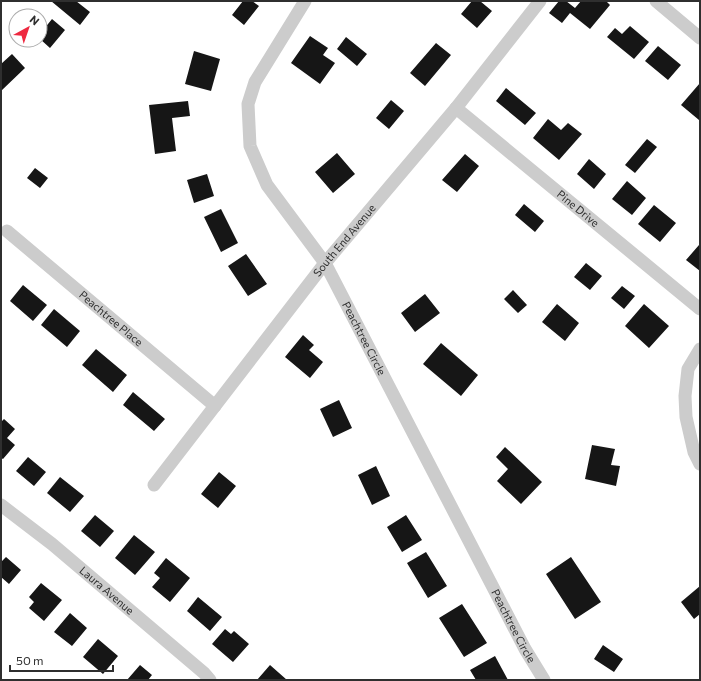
<svg xmlns="http://www.w3.org/2000/svg" width="701" height="681" font-family="Commissioner,sans-serif">
<style>
.building{fill:#161616}
.lines{fill:none;stroke-linecap:round;stroke-linejoin:round}
.minor{stroke:#ccc;stroke-width:13}
.labels{text-anchor:middle;stroke-width:4;stroke-linejoin:round;paint-order:stroke}
.street-label{font-size:11px;fill:#2f2f2f;stroke:#fff}
</style>
<rect width="100%" height="100%" fill="#fff"/>
<path class="building" d="M 51,1 L 76,1 L 90,12 L 80,25 Z
M 243,1 L 252,1 L 259,6 L 244,25 L 232,15 Z
M 472,1 L 480,1 L 492,11 L 477,28 L 461,14 Z
M 559,1 L 566,1 L 575,8 L 581,1 L 606,1 L 610,5 L 590,29 L 570,13 L 562,23 L 549,13 Z
M 52,19 L 65,30 L 50,48 L 40,39 L 40,34 Z
M 630,26 L 649,42 L 634,59 L 607,37 L 615,28 L 622,34 Z
M 310,36 L 328,48 L 323,55 L 335,63 L 320,84 L 291,63 Z
M 346,37 L 367,54 L 357,66 L 337,49 Z
M 436,43 L 451,55 L 425,86 L 410,73 Z
M 658,46 L 681,65 L 668,80 L 645,61 Z
M 194,51 L 220,59 L 211,91 L 185,84 Z
M 12,54 L 25,68 L 1,91 L 1,64 Z
M 700,83 L 700,118 L 699,120 L 681,105 Z
M 506,88 L 536,113 L 525,125 L 496,101 Z
M 391,100 L 404,111 L 389,129 L 376,118 Z
M 188,101 L 190,116 L 172,118 L 176,151 L 155,154 L 149,105 Z
M 548,119 L 561,130 L 568,123 L 582,134 L 559,160 L 533,138 Z
M 647,139 L 657,147 L 635,173 L 625,165 Z
M 337,153 L 355,174 L 333,193 L 315,172 Z
M 465,154 L 479,166 L 457,192 L 442,180 Z
M 589,159 L 606,174 L 594,189 L 577,174 Z
M 35,168 L 48,178 L 40,188 L 27,178 Z
M 207,174 L 214,196 L 194,203 L 187,180 Z
M 627,181 L 646,198 L 632,215 L 612,199 Z
M 524,204 L 544,221 L 535,232 L 515,215 Z
M 654,205 L 676,223 L 660,242 L 638,224 Z
M 221,209 L 238,243 L 221,252 L 204,217 Z
M 699,245 L 700,245 L 700,271 L 686,260 Z
M 246,254 L 267,284 L 248,296 L 228,266 Z
M 586,263 L 602,276 L 590,290 L 574,277 Z
M 23,285 L 47,305 L 33,321 L 10,301 Z
M 622,286 L 635,296 L 624,309 L 611,298 Z
M 513,290 L 527,305 L 518,313 L 504,299 Z
M 425,294 L 440,313 L 415,332 L 401,313 Z
M 557,304 L 579,323 L 565,341 L 542,322 Z
M 644,304 L 669,326 L 649,348 L 625,326 Z
M 54,309 L 80,331 L 67,347 L 41,325 Z
M 303,335 L 314,345 L 309,350 L 323,362 L 310,378 L 285,357 Z
M 441,343 L 478,375 L 461,396 L 423,364 Z
M 96,349 L 127,375 L 113,392 L 82,365 Z
M 133,392 L 165,419 L 154,431 L 123,405 Z
M 339,400 L 352,428 L 333,437 L 320,409 Z
M 4,419 L 15,429 L 7,438 L 15,445 L 3,459 L 1,458 L 1,422 Z
M 592,445 L 615,449 L 611,465 L 620,466 L 616,486 L 585,479 Z
M 505,447 L 542,482 L 521,504 L 497,481 L 508,469 L 496,457 Z
M 28,457 L 46,472 L 34,486 L 16,471 Z
M 376,466 L 390,496 L 372,505 L 358,475 Z
M 219,472 L 236,486 L 218,508 L 201,494 Z
M 60,477 L 84,496 L 70,512 L 47,493 Z
M 95,515 L 114,531 L 100,547 L 81,531 Z
M 406,515 L 422,540 L 402,552 L 387,527 Z
M 134,535 L 155,552 L 135,575 L 115,558 Z
M 426,552 L 447,586 L 428,598 L 407,563 Z
M 6,557 L 21,570 L 9,584 L 1,577 L 1,562 Z
M 571,557 L 601,602 L 575,619 L 546,574 Z
M 166,558 L 190,578 L 170,602 L 152,587 L 160,578 L 154,573 Z
M 41,583 L 62,600 L 44,621 L 29,608 L 34,602 L 29,597 Z
M 700,586 L 700,614 L 694,619 L 681,602 Z
M 198,597 L 222,617 L 210,631 L 187,611 Z
M 462,604 L 487,643 L 464,657 L 439,618 Z
M 70,613 L 87,628 L 72,646 L 54,632 Z
M 225,629 L 231,634 L 234,631 L 249,644 L 233,662 L 212,644 Z
M 98,639 L 118,656 L 103,674 L 83,657 Z
M 603,645 L 623,659 L 614,672 L 594,659 Z
M 495,656 L 508,680 L 476,680 L 470,670 Z
M 140,665 L 152,675 L 148,680 L 127,680 Z
M 270,665 L 287,680 L 257,680 Z"/>
<g class="lines">
<g class="minor">
<path id="s1" d="M 305,1 L 255,82 L 248,104 L 250,146 L 267,185 L 325,263 L 525,649 L 544,680"/>
<path d="M 656,1 L 700,38"/>
<path id="s2" d="M 456,108 L 700,309"/>
<path id="s3" d="M 7,231 L 215,406"/>
<path d="M 700,349 L 688,369 L 685,396 L 686,417 L 694,452 L 700,464"/>
<path id="s4" d="M 154,485 L 325,263 L 456,108 L 540,1"/>
<path id="s5" d="M 1,505 L 52,544 L 204,673 L 210,680"/>
</g>
</g>
<g class="labels">
<g class="street-label">
<text dy="4" stroke="none"><textPath href="#s2" startOffset="158">Pine Drive</textPath></text>
<text dy="4" stroke="none"><textPath href="#s4" startOffset="310">South End Avenue</textPath></text>
<text dy="4" stroke="none"><textPath href="#s3" startOffset="136">Peachtree Place</textPath></text>
<text dy="4" stroke="none"><textPath href="#s1" startOffset="385">Peachtree Circle</textPath></text>
<text dy="4" stroke="none"><textPath href="#s5" startOffset="136">Laura Avenue</textPath></text>
<text dy="4" stroke="none"><textPath href="#s1" startOffset="709">Peachtree Circle</textPath></text>
</g>
</g>
<rect width="701" height="681" fill="none" stroke="#2f2f2f" stroke-width="4"/>
<g transform="translate(28 28) rotate(40)"><circle r="19" fill="#ffffff" stroke="#acacac"/>
<path d="M0-3L7 15L0 10L-7 15Z" fill="#ee2940"/>
<text y="-6" font-size="11" font-weight="bold" text-anchor="middle" fill="#2f2f2f">N</text>
</g>
<path d="M10 665v6h103v-6" fill="none" stroke="#2f2f2f" stroke-width="2"/>
<text x="16" y="665" font-size="12" fill="#2f2f2f" stroke="#ffffff" stroke-width="3" paint-order="stroke">50 m</text>
</svg>
